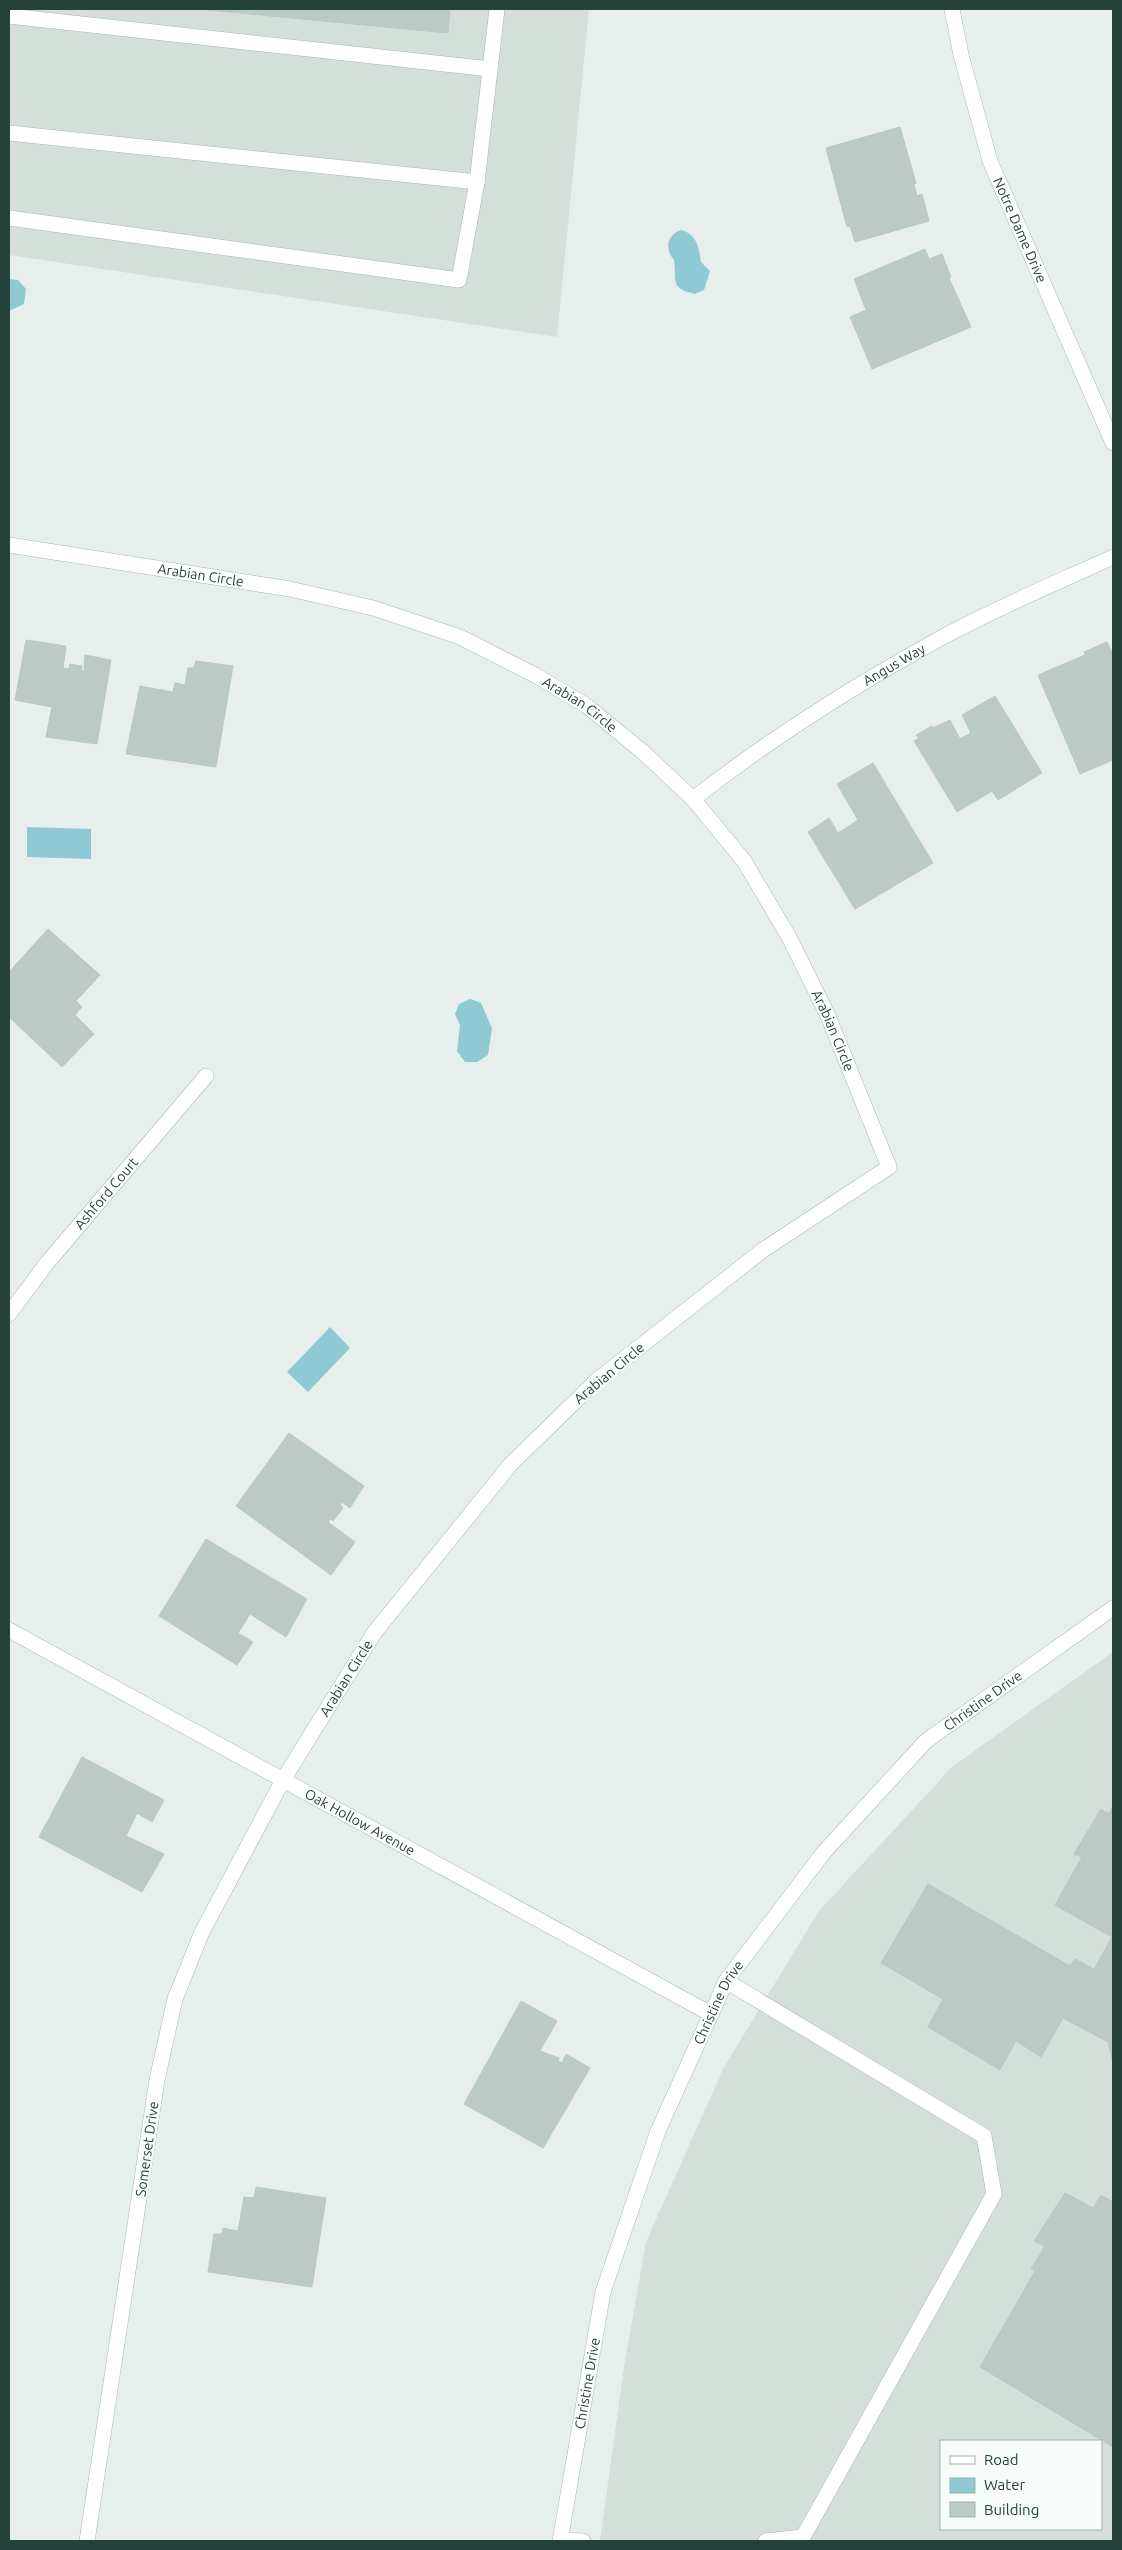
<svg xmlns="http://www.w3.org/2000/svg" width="1122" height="2550" font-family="Ubuntu,sans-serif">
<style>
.built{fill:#d4dfda;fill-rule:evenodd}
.water{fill:#8ec9d4}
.building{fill:#bbcac4;stroke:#b8c9c2}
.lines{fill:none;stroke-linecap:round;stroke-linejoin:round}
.minor-casing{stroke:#a8b8b2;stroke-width:16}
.minor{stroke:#fff;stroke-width:15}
.labels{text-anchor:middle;stroke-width:4.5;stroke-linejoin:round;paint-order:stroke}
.street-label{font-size:14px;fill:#24423a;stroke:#f7fbf9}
</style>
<rect width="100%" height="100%" fill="#e6efeb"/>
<path class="built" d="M 9,9 L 589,9 L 557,337 L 9,255 Z
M 1113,1652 L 1113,2541 L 600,2541 L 624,2367 L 646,2242 L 724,2067 L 819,1911 L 952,1767 ZM 941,2441 L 1101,2441 L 1101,2529 L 941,2529 Z"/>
<path class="water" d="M 681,230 C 697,234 699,248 701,262 L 710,271 L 704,290 L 695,294 C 669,288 677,281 674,260 C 665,250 666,235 681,230 Z
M 9,279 L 18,280 L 26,289 L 24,304 L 9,311 Z
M 27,827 L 91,829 L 91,859 L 27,857 Z
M 470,999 L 481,1003 L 492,1028 L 488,1055 L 477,1062 L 465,1062 L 457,1051 L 460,1025 L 455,1014 L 459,1004 Z
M 330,1327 L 350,1348 L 308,1392 L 287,1372 Z"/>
<path class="building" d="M 198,9 L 450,9 L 448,33 Z
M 900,127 L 916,183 L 914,185 L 917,196 L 922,194 L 929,221 L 855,242 L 850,226 L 847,227 L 826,148 Z
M 925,249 L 929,259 L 942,254 L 951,277 L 949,278 L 971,327 L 872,369 L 850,317 L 866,310 L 854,279 Z
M 26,640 L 66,646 L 63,668 L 69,669 L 70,664 L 82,666 L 81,671 L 84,671 L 85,655 L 111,660 L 97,744 L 46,737 L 52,707 L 15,700 Z
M 1107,642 L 1113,654 L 1113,760 L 1080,774 L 1038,675 L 1085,655 L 1084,652 Z
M 196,661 L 233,666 L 216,767 L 126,754 L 140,686 L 173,692 L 175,683 L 185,685 L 188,668 L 194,668 Z
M 995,696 L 1042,773 L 998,800 L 992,791 L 957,812 L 914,741 L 919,738 L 916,735 L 932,726 L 933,728 L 950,720 L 960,739 L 971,733 L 962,715 Z
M 873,763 L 933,863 L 855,909 L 808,832 L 829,818 L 838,833 L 858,820 L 837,784 Z
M 48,929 L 100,975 L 76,1001 L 82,1007 L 75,1015 L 94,1034 L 62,1067 L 9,1017 L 9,972 Z
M 289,1433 L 364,1486 L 350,1508 L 342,1502 L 340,1505 L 343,1508 L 333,1521 L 331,1519 L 328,1522 L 355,1542 L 331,1575 L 236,1506 Z
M 206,1539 L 307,1599 L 286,1637 L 250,1614 L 238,1633 L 253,1642 L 237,1665 L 159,1616 Z
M 82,1757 L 164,1800 L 152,1822 L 137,1813 L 126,1836 L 164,1854 L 142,1892 L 39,1837 Z
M 1113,1805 L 1113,2063 L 1108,2042 L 1063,2018 L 1041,2057 L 1016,2041 L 1000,2070 L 928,2027 L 943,1999 L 881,1963 L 928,1884 L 1070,1966 L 1075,1959 L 1094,1969 L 1112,1937 L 1055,1905 L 1082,1857 L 1074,1854 L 1101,1809 L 1109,1814 Z
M 521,2001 L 557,2021 L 540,2051 L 559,2058 L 558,2061 L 562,2063 L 566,2054 L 590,2068 L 543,2148 L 464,2104 Z
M 256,2187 L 326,2198 L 312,2287 L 208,2272 L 214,2234 L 222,2234 L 223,2228 L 238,2231 L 244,2197 L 254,2198 Z
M 1065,2193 L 1093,2208 L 1101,2195 L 1113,2202 L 1113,2447 L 980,2367 L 1035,2271 L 1031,2269 L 1045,2246 L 1034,2241 Z"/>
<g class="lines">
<defs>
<g id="minor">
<path id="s1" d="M 952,9 L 961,55 L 990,161 L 1113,443"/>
<path d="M 9,16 L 490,69"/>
<path d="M 9,133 L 477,182 L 497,9"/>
<path d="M 9,218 L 459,280 L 477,182"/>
<path id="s2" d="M 9,545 L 290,589 L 373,608 L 460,637 L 535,675 L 587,706 L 644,753 L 693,799 L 744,861 L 789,937 L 828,1016 L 889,1167 L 763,1250 L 596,1381 L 510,1465 L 374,1633 L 283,1780 L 202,1932 L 175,1999 L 157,2080 L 87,2541"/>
<path id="s3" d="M 693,799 C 770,739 855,685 941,638 C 996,608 1056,583 1113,557"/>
<path id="s4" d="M 9,1314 L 47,1263 L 206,1076"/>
<path id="s5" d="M 9,1630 L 711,2014"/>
<path d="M 726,1981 L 984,2136 L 994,2194 L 803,2537 L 766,2541"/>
<path d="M 561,2540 L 583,2541"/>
<path id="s6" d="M 560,2541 L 603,2292 L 658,2131 L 726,1981 L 824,1852 L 926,1741 L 1113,1608"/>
</g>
</defs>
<use href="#minor" class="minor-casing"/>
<use href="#minor" class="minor"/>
</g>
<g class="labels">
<g class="street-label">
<text dy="5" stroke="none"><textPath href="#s1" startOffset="232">Notre Dame Drive</textPath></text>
<text dy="5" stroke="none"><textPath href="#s2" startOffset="194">Arabian Circle</textPath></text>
<text dy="5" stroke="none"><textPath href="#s3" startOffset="242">Angus Way</textPath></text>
<text dy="5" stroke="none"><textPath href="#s2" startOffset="599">Arabian Circle</textPath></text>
<text dy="5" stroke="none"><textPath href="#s2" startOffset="1019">Arabian Circle</textPath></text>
<text dy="5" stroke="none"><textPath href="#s4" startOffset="155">Ashford Court</textPath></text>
<text transform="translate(609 1373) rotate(-40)" y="5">Arabian Circle</text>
<text transform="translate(346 1678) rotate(-58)" y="5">Arabian Circle</text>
<text dy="5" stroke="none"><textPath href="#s6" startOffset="970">Christine Drive</textPath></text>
<text dy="5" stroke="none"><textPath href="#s5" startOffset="400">Oak Hollow Avenue</textPath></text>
<text dy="5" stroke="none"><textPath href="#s6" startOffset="565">Christine Drive</textPath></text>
<text transform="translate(147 2149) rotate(-82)" y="5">Somerset Drive</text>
<text dy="5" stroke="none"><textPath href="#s6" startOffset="160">Christine Drive</textPath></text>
</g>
</g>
<rect width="1122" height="2550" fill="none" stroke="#24423a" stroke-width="20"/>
<rect x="940" y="2440" width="162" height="90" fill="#f7fbf9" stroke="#a3b1ad"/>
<rect x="950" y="2456" width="25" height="8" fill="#ffffff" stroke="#a3b1ad"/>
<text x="984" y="2465" font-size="15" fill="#24423a">Road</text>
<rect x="950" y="2478" width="25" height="15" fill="#8ec9d4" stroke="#a3b1ad"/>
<text x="984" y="2490" font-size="15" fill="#24423a">Water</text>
<rect x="950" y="2502" width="25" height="15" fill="#bbcac4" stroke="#a3b1ad"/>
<text x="984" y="2515" font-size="15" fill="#24423a">Building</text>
</svg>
